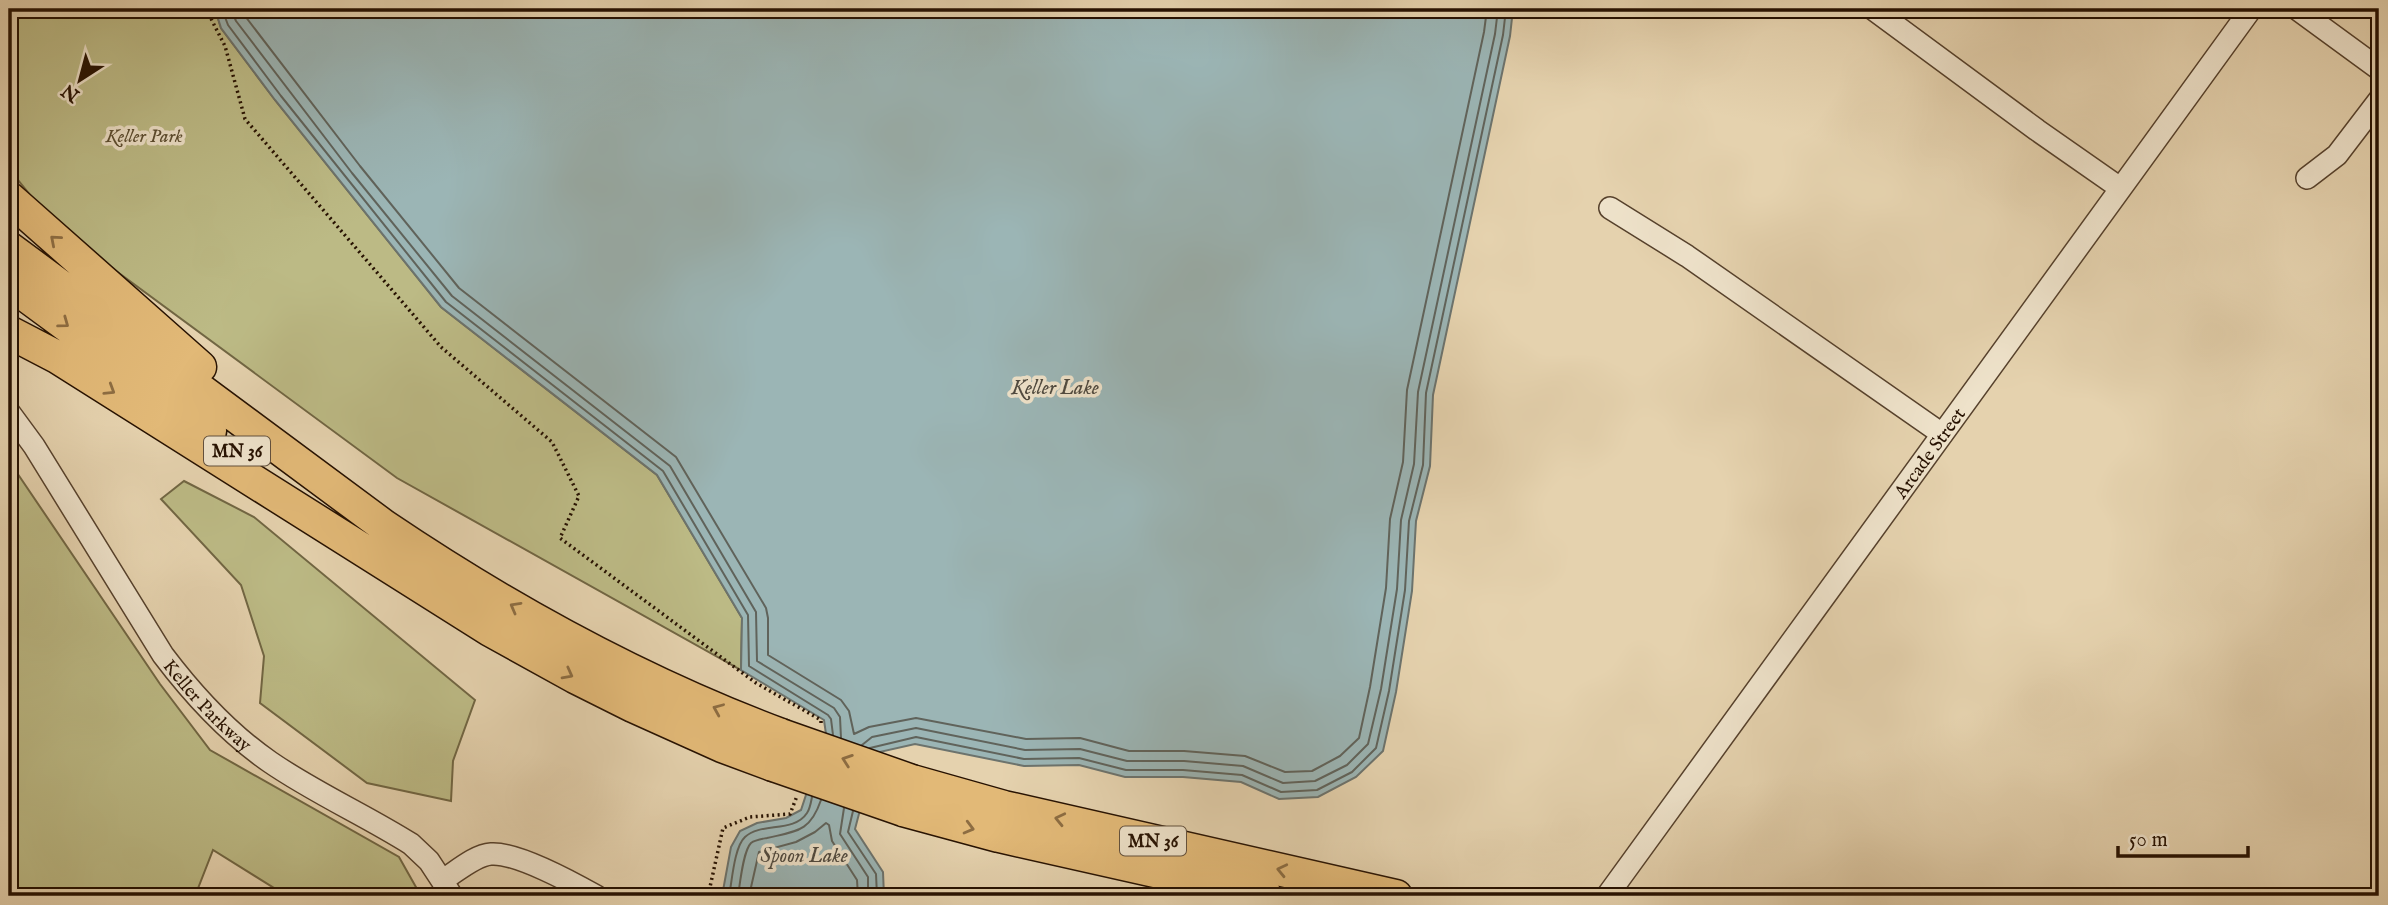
<svg xmlns="http://www.w3.org/2000/svg" width="2388" height="905" font-family="'IM FELL English',serif">
<style>
.green{fill:#bcba85;stroke:#716643;stroke-width:2}
.water{fill:#9bb5b5;stroke:#6c736d;stroke-width:2}
.lines{fill:none;stroke-linecap:round;stroke-linejoin:round}
.shore{stroke:#60635b;stroke-width:2}
.minor-casing{stroke:#56412c;stroke-width:24}
.highway-casing{stroke:#261101;stroke-width:35}
.path{stroke:#261101;stroke-width:3.5;stroke-dasharray:2 3.5;stroke-linecap:butt}
.minor{stroke:#eee2ca;stroke-width:21}
.highway{stroke:#e2b977;stroke-width:32}
.highway-bridge-casing{stroke:#261101;stroke-width:35;stroke-linecap:butt}
.highway-bridge{stroke:#e2b977;stroke-width:32}
.oneway{stroke:#8d6d42}
.labels{text-anchor:middle;stroke-width:7;stroke-linejoin:round;paint-order:stroke}
.shield{fill:#eee2ca;stroke:#62503d;stroke-width:2}
.shield-label{font-size:18px;font-weight:bold;fill:#261101}
.park-label{font-size:19px;font-style:italic;fill:#5a4c2f;stroke:#eee2ca}
.street-label{font-size:19px;fill:#261101;stroke:#eee2ca}
.water-label{font-size:21px;font-style:italic;fill:#4f4a40;stroke:#eee2ca}
</style>
<rect width="100%" height="100%" fill="#e5d2ae"/>
<filter id="stains"><feTurbulence type="fractalNoise" baseFrequency=".00286" numOctaves="4"/><feColorMatrix values="0 0 0 0 .2 0 0 0 0 .09 0 0 0 0 .02 0 0 0 .5 -.17"/></filter>
<radialGradient id="worn" r=".72"><stop offset=".6" stop-color="#630" stop-opacity="0"/><stop offset="1" stop-color="#630" stop-opacity=".3"/></radialGradient>
<path class="green" d="M 9,9 L 215,9 L 221,28 L 275,100 L 441,307 L 657,475 L 742,618 L 741,670 L 397,478 L 55,226 L 9,169 Z
M 9,461 L 160,684 L 210,750 L 399,857 L 421,896 L 287,896 L 213,850 L 195,896 L 9,896 Z
M 184,481 L 254,517 L 475,700 L 453,761 L 451,801 L 367,783 L 260,703 L 264,656 L 241,585 L 161,499 Z"/>
<path class="water" d="M 215,9 L 1513,9 L 1510,36 L 1433,395 L 1430,466 L 1416,521 L 1412,591 L 1396,692 L 1383,751 L 1356,777 L 1318,797 L 1279,799 L 1241,782 L 1183,777 L 1125,777 L 1079,765 L 1024,766 L 915,744 L 875,753 L 855,829 L 883,872 L 884,896 L 722,896 L 731,847 L 740,831 L 757,823 L 786,818 L 801,810 L 826,734 L 824,720 L 741,670 L 742,618 L 657,475 L 441,307 L 275,100 L 221,28 Z"/>
<g class="lines">
<path class="shore" d="M 222,9 L 228,25 L 281,96 L 446,302 L 663,471 L 748,615 L 749,666 L 828,715 L 831,719 L 833,735
M 231,9 L 236,21 L 352,173 L 452,296 L 670,466 L 756,612 L 757,661 L 834,708 L 840,717 L 841,738
M 243,9 L 245,16 L 360,166 L 459,288 L 676,457 L 766,608 L 768,618 L 768,655 L 841,700 L 849,711 L 854,734 L 869,727 L 916,718 L 1026,739 L 1080,738 L 1129,751 L 1184,751 L 1245,756 L 1285,772 L 1312,771 L 1340,756 L 1359,738 L 1370,687 L 1386,588 L 1390,519 L 1403,462 L 1407,390 L 1484,32 L 1487,9
M 862,745 L 872,737 L 916,728 L 1025,750 L 1080,749 L 1127,761 L 1184,761 L 1243,766 L 1283,783 L 1315,781 L 1347,765 L 1368,744 L 1381,689 L 1397,589 L 1401,520 L 1414,464 L 1418,392 L 1495,34 L 1498,9
M 870,748 L 916,737 L 1024,759 L 1079,758 L 1126,770 L 1183,770 L 1242,775 L 1281,792 L 1317,790 L 1352,772 L 1376,748 L 1389,691 L 1405,590 L 1409,521 L 1423,465 L 1426,393 L 1503,35 L 1506,9
M 844,808 L 840,834 L 868,877 L 868,896
M 853,811 L 848,832 L 876,874 L 877,896
M 729,896 C 732,882 734,847 745,837 C 761,822 794,833 807,813 C 810,809 811,802 812,797
M 738,896 C 740,884 743,851 751,843 C 755,840 762,839 767,838 C 797,831 810,832 821,800
M 749,896 L 759,852 L 796,842 L 815,832 L 826,823 L 829,825 L 832,841 L 857,880 L 858,896"/>
<defs>
<g id="minor">
<path d="M 1873,9 L 2037,130 L 2120,188"/>
<path d="M 2297,9 L 2379,69"/>
<path d="M 2307,178 L 2337,155 L 2379,100"/>
<path d="M 1610,208 L 1687,256 L 1942,434"/>
<path id="s1" d="M 9,412 L 34,446 L 163,655 C 194,696 228,733 270,762 C 315,793 365,815 411,844 L 429,861 L 452,896"/>
<path d="M 443,880 C 456,872 475,855 491,854 C 516,852 573,883 596,896"/>
<path id="s2" d="M 1607,896 L 2251,9"/>
</g>
<path id="highway" d="M 9,198 L 200,367
M 9,248 L 384,526 C 507,609 642,683 781,735
M 9,283 L 210,431
M 9,332 L 57,357 L 490,630 L 575,677 L 633,706 L 722,746 L 773,765
M 912,781 L 1004,807 L 1396,896
M 903,810 L 999,836 L 1266,896"/>
</defs>
<use href="#minor" class="minor-casing"/>
<use href="#highway" class="highway-casing"/>
<path class="path" d="M 206,9 L 225,46 L 245,119 L 441,347 L 552,442 L 579,496 L 560,538 L 756,683 L 821,720 L 821,726
M 708,896 L 723,828 L 750,817 L 790,814 L 797,796"/>
<use href="#minor" class="minor"/>
<use href="#highway" class="highway"/>
<defs>
<path id="highway-bridge" d="M 781,735 L 912,781
M 773,765 L 903,810"/>
</defs>
<use href="#highway-bridge" class="highway-bridge-casing"/>
<use href="#highway-bridge" class="highway-bridge"/>
</g>
<defs><path id="oneway-chevron" d="M-2-3.5L2.5 0L-2 3.5" fill="none" stroke-width="1.6" stroke-linecap="round" stroke-linejoin="round" transform="scale(1.75)"/></defs>
<g class="oneway">
<use href="#oneway-chevron" transform="translate(55 240) rotate(-139)"/>
<use href="#oneway-chevron" transform="translate(64 323) rotate(36)"/>
<use href="#oneway-chevron" transform="translate(110 390) rotate(32)"/>
<use href="#oneway-chevron" transform="translate(515 607) rotate(-151)"/>
<use href="#oneway-chevron" transform="translate(568 674) rotate(28)"/>
<use href="#oneway-chevron" transform="translate(718 709) rotate(-157)"/>
<use href="#oneway-chevron" transform="translate(847 760) rotate(-161)"/>
<use href="#oneway-chevron" transform="translate(1060 819) rotate(-167)"/>
<use href="#oneway-chevron" transform="translate(969 828) rotate(15)"/>
<use href="#oneway-chevron" transform="translate(1282 870) rotate(-167)"/>
</g>
<g class="labels">
<g class="shield">
<rect x="204" y="436.5" width="66" height="29" rx="5"/>
<rect x="1120" y="826.5" width="66" height="29" rx="5"/>
</g>
<g class="shield-label">
<text x="237" y="457">MN 36</text>
<text x="1153" y="847">MN 36</text>
</g>
<g class="park-label">
<text x="144" y="142">Keller Park</text>
</g>
<g class="street-label">
<text dy="7" stroke="none"><textPath href="#s2" startOffset="548">Arcade Street</textPath></text>
<text dy="7" stroke="none"><textPath href="#s1" startOffset="355">Keller Parkway</textPath></text>
</g>
<g class="water-label">
<text x="1055" y="394">Keller Lake</text>
<text x="804" y="862">Spoon Lake</text>
</g>
</g>
<rect width="2388" height="905" fill="none" stroke="#e5d2ae" stroke-width="35"/>
<rect x="10" y="10" width="2367" height="884" fill="none" stroke="#261101" stroke-width="3.5"/>
<rect x="18" y="18" width="2353" height="870" fill="none" stroke="#261101" stroke-width="2"/>
<g transform="translate(80 80) rotate(216)" stroke="#eee2ca" stroke-width="5" paint-order="stroke">
<path d="M0-5L12 26L0 18L-12 26Z" fill="#261101"/>
<text y="-10" font-size="19" font-weight="bold" text-anchor="middle" fill="#261101">N</text>
</g>
<path d="M2118 846v10h130v-10" fill="none" stroke="#261101" stroke-width="3.5"/>
<text x="2129" y="846" font-size="21" fill="#261101" stroke="#eee2ca" stroke-width="5" paint-order="stroke">50 m</text>
<rect width="100%" height="100%" filter="url(#stains)"/>
<rect width="100%" height="100%" fill="url(#worn)"/>
</svg>
